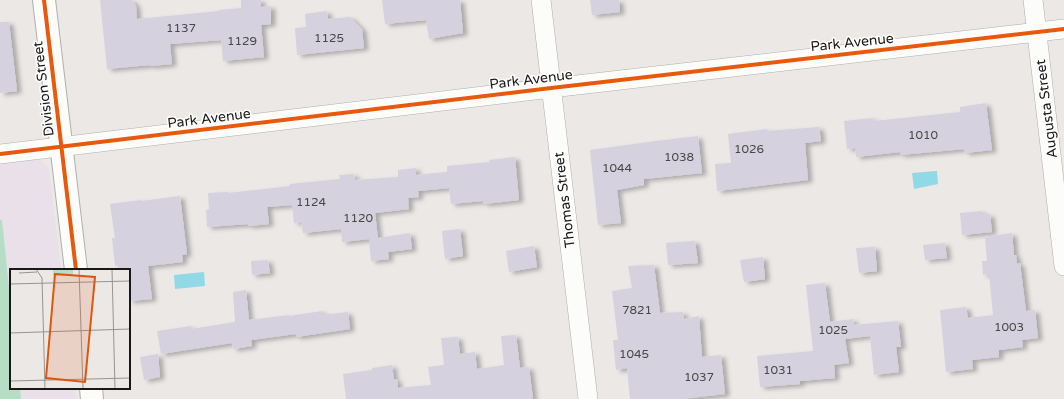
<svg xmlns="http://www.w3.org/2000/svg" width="1064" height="399" font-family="'Varela Round',sans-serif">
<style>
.education{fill:#eae0e9}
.green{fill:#b5dec4}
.water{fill:#92d9e8}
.building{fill:#d5d1de;filter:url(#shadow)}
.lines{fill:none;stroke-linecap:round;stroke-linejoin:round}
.minor-casing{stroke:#b1afad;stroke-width:20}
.tertiary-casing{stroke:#b1afad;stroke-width:24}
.minor{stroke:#fcfcfb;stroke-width:19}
.tertiary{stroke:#fcfcfb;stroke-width:22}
.cycleway-casing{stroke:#fff;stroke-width:6}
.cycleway{stroke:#e8590c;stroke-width:4}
.labels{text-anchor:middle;stroke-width:3;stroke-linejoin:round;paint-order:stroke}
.number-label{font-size:12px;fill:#494649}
.street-label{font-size:14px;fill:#1a1817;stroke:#fff}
.inset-road{fill:none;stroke:#979593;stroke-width:1}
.view{fill:#de560d;fill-opacity:0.15;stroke:#de560d;stroke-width:2}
.inset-edge{fill:none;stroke:#1a1817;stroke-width:2}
</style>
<defs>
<filter id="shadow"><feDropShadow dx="4.5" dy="2.5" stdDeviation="2" flood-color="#0004"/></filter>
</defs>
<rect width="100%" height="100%" fill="#ebe8e6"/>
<path class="education" d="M 34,159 L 42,161 L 49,169 L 61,270 L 11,270 L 11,388 L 75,388 L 76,399 L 0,399 L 0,163 Z"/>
<path class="green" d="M 0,220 L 2,220 L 11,307 L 11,388 L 20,388 L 21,399 L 0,399 Z"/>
<path class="water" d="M 937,171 L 938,184 L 914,189 L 912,173 Z
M 204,272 L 205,286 L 175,289 L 174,275 Z"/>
<path class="building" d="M 100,0 L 132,0 L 136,6 L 137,19 L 219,11 L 219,10 L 241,8 L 241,0 L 261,0 L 261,7 L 271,6 L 271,24 L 261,25 L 264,57 L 223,61 L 221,40 L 170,44 L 172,64 L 151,66 L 150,65 L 107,69 Z
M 382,0 L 460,0 L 463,33 L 429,39 L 426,20 L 385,24 Z
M 590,0 L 619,0 L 620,12 L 592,15 Z
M 327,11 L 328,19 L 350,17 L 362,29 L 364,48 L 297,55 L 295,28 L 306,27 L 305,14 Z
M 0,22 L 9,22 L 17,91 L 0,93 Z
M 986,103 L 992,150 L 965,153 L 964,149 L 900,155 L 900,152 L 856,157 L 855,148 L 847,149 L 844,121 L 873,118 L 874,121 L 960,112 L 960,107 Z
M 819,127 L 821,141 L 805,143 L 808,180 L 717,191 L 715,164 L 731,163 L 728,134 L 767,129 L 767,131 Z
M 698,136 L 702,173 L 644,179 L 644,185 L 617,190 L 621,223 L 598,225 L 590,150 L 656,141 Z
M 515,157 L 519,200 L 484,204 L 483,201 L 451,204 L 449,188 L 418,191 L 419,197 L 408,198 L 409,209 L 375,213 L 378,238 L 410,233 L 412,249 L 388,252 L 389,259 L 371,261 L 369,239 L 342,242 L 341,229 L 303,233 L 301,222 L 294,223 L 292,205 L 267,207 L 269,224 L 248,226 L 248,224 L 207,227 L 206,210 L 209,209 L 208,193 L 228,192 L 228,193 L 290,186 L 290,184 L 340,179 L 339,175 L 354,174 L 355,180 L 398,177 L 398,170 L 416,168 L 416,175 L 447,172 L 447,166 L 490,162 L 489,160 Z
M 180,196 L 187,254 L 182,255 L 183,262 L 148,266 L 152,299 L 129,301 L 129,270 L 119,270 L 118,265 L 115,266 L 112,238 L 115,238 L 110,204 L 141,200 L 141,201 Z
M 982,211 L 982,215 L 990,214 L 992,232 L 962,235 L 960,213 Z
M 460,229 L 463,256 L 445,259 L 442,231 Z
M 1012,233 L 1014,255 L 1016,255 L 1017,264 L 1020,263 L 1026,311 L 1035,310 L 1038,338 L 1022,340 L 1023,347 L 999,350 L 999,357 L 972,360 L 973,369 L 946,372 L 940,310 L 966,307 L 968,318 L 993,315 L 989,274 L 983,275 L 982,261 L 987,261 L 985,237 Z
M 695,241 L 698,263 L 668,265 L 666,243 Z
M 945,243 L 947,258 L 925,260 L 923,245 Z
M 534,246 L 537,267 L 509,272 L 506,251 Z
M 875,247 L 877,271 L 859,273 L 856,248 Z
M 763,257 L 765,279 L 744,282 L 740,260 Z
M 268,260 L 270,273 L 252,275 L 251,261 Z
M 654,265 L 660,313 L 683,312 L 684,319 L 699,316 L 702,357 L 721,355 L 725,394 L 682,399 L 630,399 L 627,368 L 616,370 L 613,340 L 618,340 L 612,291 L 632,288 L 628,266 Z
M 825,283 L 830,322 L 853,319 L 854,325 L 898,321 L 901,347 L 896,347 L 899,372 L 874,375 L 870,336 L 845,339 L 849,363 L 834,365 L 835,378 L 800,381 L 800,384 L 760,387 L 757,356 L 813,351 L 806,285 Z
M 246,290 L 249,320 L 289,315 L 289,316 L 322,311 L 322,315 L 348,312 L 350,329 L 296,337 L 296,334 L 251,340 L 252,346 L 233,349 L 232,343 L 161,354 L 157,331 L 191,326 L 191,329 L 235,322 L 233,292 Z
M 516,335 L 520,368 L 529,367 L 533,399 L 346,399 L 343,374 L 372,370 L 372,368 L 392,365 L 394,380 L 397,379 L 398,388 L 431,385 L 428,367 L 444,365 L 441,338 L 458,337 L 460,354 L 475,352 L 477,369 L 504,365 L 501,336 Z
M 158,354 L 160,377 L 144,380 L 140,357 Z"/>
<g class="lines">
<defs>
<path id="minor" d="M 541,0 L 588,399
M 1033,0 L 1064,266
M 0,154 L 551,88 L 1064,29"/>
<path id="tertiary" d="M 44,0 L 76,270
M 91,388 L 92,399"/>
</defs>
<use href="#minor" class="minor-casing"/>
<use href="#tertiary" class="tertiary-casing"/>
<use href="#minor" class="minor"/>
<use href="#tertiary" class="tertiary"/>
<defs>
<path id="cycleway" d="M 44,0 L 76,270
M 0,154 L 551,88 L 1064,29"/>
</defs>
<use href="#cycleway" class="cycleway-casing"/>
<use href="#cycleway" class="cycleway"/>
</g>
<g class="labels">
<g class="number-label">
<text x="181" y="32">1137</text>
<text x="329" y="42">1125</text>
<text x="242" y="45">1129</text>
<text x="923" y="139">1010</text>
<text x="749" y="153">1026</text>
<text x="679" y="161">1038</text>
<text x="617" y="172">1044</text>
<text x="311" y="206">1124</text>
<text x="358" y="222">1120</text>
<text x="637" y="314">7821</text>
<text x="1009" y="331">1003</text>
<text x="833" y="334">1025</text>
<text x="634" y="358">1045</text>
<text x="778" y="374">1031</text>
<text x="699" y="381">1037</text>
</g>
<g class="street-label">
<text transform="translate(852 42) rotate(-6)" y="5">Park Avenue</text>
<text transform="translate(531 79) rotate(-7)" y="5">Park Avenue</text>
<text transform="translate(43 89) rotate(-97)" y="5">Division Street</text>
<text transform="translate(1046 109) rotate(-97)" y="5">Augusta Street</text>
<text transform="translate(209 118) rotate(-7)" y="5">Park Avenue</text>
<text transform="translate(564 200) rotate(-97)" y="5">Thomas Street</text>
</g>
</g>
<g transform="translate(10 269)">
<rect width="120" height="120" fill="#ebe8e6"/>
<path d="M 43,0 L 63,0 L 63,6 L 43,7 Z" fill="#b5dec4"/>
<path class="inset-road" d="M 26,0 L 32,9 L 35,120M 69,0 L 73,120M 102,0 L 105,120M 9,4 L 27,3M 0,15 L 120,12M 0,64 L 120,60M 0,112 L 120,109"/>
<path class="view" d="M 45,5 L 85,8 L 75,113 L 36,109 Z"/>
<rect width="120" height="120" class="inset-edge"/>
</g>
</svg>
